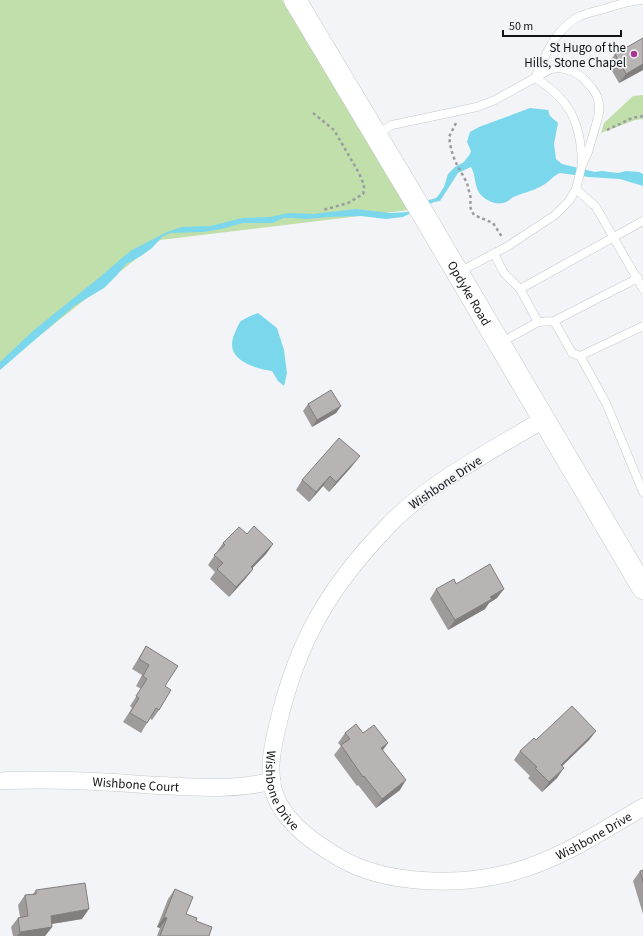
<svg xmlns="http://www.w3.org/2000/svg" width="643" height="936" font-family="'Source Sans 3',sans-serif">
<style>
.green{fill:#c0dfaa}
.water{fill:#7ad7ec}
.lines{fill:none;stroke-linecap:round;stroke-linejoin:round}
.service-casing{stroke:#c5c8cb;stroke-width:9}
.minor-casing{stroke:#c5c8cb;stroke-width:18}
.secondary-casing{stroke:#c5c8cb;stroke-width:23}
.path{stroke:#9b9c9f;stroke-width:2.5;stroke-dasharray:3 3;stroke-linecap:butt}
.service{stroke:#fff;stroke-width:8}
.minor{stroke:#fff;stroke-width:17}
.secondary{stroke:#fff;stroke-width:22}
.wall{fill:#9e9b9a}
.shaded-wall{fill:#817e7d}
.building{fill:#b8b4b3;stroke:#817e7d}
.poi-dot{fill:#a83792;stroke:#f2f4f8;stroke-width:1.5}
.labels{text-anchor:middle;stroke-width:3.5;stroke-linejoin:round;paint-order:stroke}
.poi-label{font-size:13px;fill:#121314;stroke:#f2f4f8;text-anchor:end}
.street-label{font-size:13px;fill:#121314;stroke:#f2f4f8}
</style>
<rect width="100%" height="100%" fill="#f2f4f8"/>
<path class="green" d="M 0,0 L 282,0 L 409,210 L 160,240 L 0,367 Z
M 643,95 L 643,119 L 635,120 L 601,133 L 604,123 L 633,96 Z"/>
<path class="water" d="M 530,108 L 548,110 L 550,116 L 558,123 L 554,144 L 556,159 L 562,164 L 595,172 L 602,171 L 618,173 L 626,171 L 639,172 L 643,174 L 643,186 L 620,179 L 589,177 L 560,173 C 554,175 550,181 545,184 C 536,190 526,192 516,196 C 512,197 511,199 508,201 C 499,207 486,201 480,194 C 474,186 476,175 471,167 L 458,173 L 440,201 L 434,202 L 403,217 L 386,219 L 361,216 L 328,217 L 307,219 L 293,218 L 283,218 L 273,223 L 243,223 L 221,229 L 203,232 L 170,233 L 162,237 L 152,248 L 141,256 L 126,264 L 117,275 L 104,288 L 74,306 L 0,370 L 0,362 L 34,330 L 100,277 L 122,258 L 132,250 L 167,232 L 182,227 L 211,226 L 242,218 L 270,217 L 289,213 L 313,214 L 356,209 L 390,213 L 407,212 L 429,200 L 436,198 L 438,196 L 444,187 L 448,174 L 455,167 L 464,162 L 470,154 L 471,151 L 467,142 L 470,132 L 479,127 Z
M 258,313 L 277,328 L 284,350 L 287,373 L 284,386 L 278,381 L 272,371 C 254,368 224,360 234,335 C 236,331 238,324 241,321 C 246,318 253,315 258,313 Z"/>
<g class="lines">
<defs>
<path id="service" d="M 535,78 C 545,56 556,27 580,16 C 587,13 596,11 604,9 C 616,5 630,1 643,0
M 535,78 C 570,99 581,123 582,164
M 377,134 L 392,125 L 477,107 L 495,100 L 551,69 L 560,68 L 572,71 L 582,77 L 592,88 L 597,96 L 599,104 L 599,113 L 597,121 L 588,152 L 582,165 L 576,189 L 569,201 L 555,215 L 508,246 L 459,272
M 576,189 L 596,207 L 643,289
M 494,254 L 504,273 L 520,289 L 538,322
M 520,289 L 643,221
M 554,321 L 572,353 L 580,356 L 606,403 L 643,492
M 500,343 L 538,322 L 554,321 L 638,278
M 580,356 L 643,326"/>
<g id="minor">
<path id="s1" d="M 544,419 C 492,451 429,482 387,527 C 329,587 297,642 278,724 C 272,748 266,776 277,800 C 289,826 316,844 340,858 C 386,885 458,886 509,873 C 557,861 601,832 643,807"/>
<path id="s2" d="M 0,781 C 50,778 100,781 150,785 C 191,787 232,791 272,781"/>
</g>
<g id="secondary">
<path id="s3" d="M 295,0 L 429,224 L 643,588"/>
</g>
</defs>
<use href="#service" class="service-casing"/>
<use href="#minor" class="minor-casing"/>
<use href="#secondary" class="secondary-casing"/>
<path class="path" d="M 313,113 L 334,130 L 359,173 L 364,185 L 364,191 L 363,194 L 348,203 L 323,210
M 456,123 L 449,137 L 451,149 L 455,161 L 467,183 L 471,199 L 470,205 L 471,210 L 474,215 L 493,223 L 502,237
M 607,130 L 632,118 L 643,116"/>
<use href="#service" class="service"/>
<use href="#minor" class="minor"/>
<use href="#secondary" class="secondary"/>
</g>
<path class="wall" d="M 643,38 L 643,70 L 619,83 L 608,64 L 615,54 Z
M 308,404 L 341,406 L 336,413 L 312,427 L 303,411 Z
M 353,465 L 329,492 L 323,486 L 309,502 L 296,490 L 302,480 Z
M 247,534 L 273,544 L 266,554 L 252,568 L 253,569 L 246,578 L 229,597 L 210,579 L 215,572 L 208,565 L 223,543 Z
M 456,584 L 497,598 L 489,603 L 485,609 L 448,630 L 430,599 L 436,589 Z
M 146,646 L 165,686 L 159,710 L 152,720 L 150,718 L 141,733 L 123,722 L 132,708 L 130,706 L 141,689 L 136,686 L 142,675 L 132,669 Z
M 596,731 L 589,740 L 562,766 L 557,778 L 542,792 L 528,778 L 530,776 L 514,760 L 520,751 L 536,740 Z
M 345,733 L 363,733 L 388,743 L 383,750 L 400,790 L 376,808 L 358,785 L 357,786 L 334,755 L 341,746 L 338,743 Z
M 643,870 L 643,914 L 633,881 L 640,871 Z
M 175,889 L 186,914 L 196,921 L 209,936 L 157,936 L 160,928 L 157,927 L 168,899 Z
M 36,890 L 82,919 L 52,924 L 52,927 L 45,936 L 13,936 L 11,927 L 18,918 L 20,917 L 18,905 L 25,895 L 33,894 Z"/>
<path class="shaded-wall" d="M 643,64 L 643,70 L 619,83 L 626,74 Z
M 341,406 L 336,413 L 312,427 L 317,420 Z
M 360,456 L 353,465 L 329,492 L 336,482 Z
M 330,476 L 323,486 L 309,502 L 316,492 Z
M 273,544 L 266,554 L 244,577 L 251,567 Z
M 253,569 L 246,578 L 229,597 L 236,587 Z
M 504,589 L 497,598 L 489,603 L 485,609 L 448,630 L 455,620 L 490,597 Z
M 596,731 L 589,740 L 554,774 L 561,765 Z
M 388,743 L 381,752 L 381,748 Z
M 564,768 L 557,778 L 542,792 L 549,782 Z
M 406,780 L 400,790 L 376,808 L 382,799 Z
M 89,909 L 82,919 L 44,925 L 51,916 Z
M 164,917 L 167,918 L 160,928 L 157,927 Z
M 52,927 L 45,936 L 17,936 L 20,932 Z"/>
<path class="building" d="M 643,38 L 643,64 L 626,74 L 615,54 Z
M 331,390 L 341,406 L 317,420 L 308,404 Z
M 339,438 L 360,456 L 336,482 L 330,476 L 316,492 L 302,480 Z
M 254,526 L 273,544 L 251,567 L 253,569 L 236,587 L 217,569 L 223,563 L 214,555 L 225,545 L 223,543 L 239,527 L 247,534 Z
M 490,564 L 504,589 L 490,597 L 492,599 L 455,620 L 436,589 L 454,579 L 456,584 Z
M 146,646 L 178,666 L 165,686 L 171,690 L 159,710 L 156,708 L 147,723 L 130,713 L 139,698 L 136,696 L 147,679 L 143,676 L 149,665 L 139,659 Z
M 572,706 L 596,731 L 561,765 L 564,768 L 549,782 L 535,768 L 537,767 L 520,751 L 534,738 L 536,740 Z
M 356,724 L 363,733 L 374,725 L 388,743 L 381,748 L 406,780 L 382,799 L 364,776 L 363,777 L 341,745 L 350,739 L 345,733 Z
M 643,870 L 643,882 L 640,871 Z
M 85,883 L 89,909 L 51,916 L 52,927 L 20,932 L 18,918 L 28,916 L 25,895 L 36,894 L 36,890 Z
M 175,889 L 193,897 L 186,914 L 197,918 L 196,921 L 212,927 L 209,936 L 160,936 L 167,918 L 164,917 Z"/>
<circle class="poi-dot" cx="634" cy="54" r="4"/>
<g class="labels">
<g class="poi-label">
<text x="626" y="52">St Hugo of the<tspan x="626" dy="15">Hills, Stone Chapel</tspan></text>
</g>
<g class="street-label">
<text dy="5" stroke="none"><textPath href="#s3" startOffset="341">Opdyke Road</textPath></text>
<text transform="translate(445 482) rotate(-34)" y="5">Wishbone Drive</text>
<text dy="5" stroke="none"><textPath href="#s2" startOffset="136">Wishbone Court</textPath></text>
<text dy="5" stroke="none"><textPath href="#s1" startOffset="489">Wishbone Drive</textPath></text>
<text dy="5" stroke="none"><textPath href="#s1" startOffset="850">Wishbone Drive</textPath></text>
</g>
</g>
<path d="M503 30v6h118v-6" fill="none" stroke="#121314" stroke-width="2"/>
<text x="509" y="30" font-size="12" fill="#121314" stroke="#f2f4f8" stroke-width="3" paint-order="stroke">50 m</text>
</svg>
